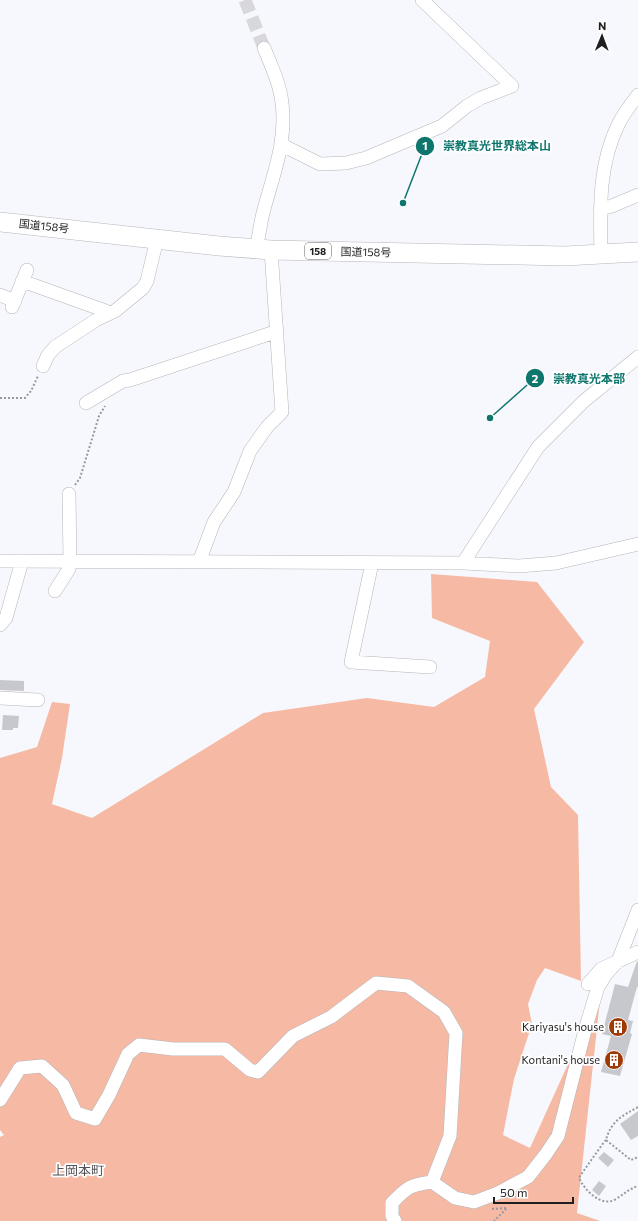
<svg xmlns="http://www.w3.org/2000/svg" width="638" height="1221" font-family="Commissioner,'Noto Sans JP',sans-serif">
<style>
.forest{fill:#f6baa4}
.building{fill:#c7c8cd}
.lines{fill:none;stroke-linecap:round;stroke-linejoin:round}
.minor-tunnel{stroke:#d7d7dc;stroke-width:13;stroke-dasharray:13 6;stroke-linecap:butt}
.minor-casing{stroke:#b5b6ba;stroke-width:14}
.highway-casing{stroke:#b5b6ba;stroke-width:20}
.path{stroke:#98999d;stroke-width:2;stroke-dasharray:2 2;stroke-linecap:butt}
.minor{stroke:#fff;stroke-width:13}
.highway{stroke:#fff;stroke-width:19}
.labels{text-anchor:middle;stroke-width:3.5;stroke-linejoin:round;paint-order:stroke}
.shield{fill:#fff;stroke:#626264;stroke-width:1}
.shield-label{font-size:10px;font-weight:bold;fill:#1f1f21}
.street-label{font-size:11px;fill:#1f1f21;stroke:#fff}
.poi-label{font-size:11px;fill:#1f1f21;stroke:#fff;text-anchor:end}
.quarter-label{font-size:13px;fill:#525257;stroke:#fff}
.leader{fill:none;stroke:#0f766e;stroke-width:1.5}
.callout-dot{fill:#0f766e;stroke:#fff;stroke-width:1.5}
.mark-label{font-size:12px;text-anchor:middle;font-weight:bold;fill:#fff}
.callout-label{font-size:12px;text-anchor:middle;font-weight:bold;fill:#0f766e;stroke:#fff;stroke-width:3.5;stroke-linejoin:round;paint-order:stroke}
</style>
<rect width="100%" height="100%" fill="#f7f8fd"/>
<path class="forest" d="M 431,574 L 537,582 L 584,642 L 534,709 L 551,787 L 578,815 L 581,981 L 545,968 L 537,980 L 528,1004 L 532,1024 L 514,1079 L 503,1135 L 530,1148 L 601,991 L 577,1213 L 600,1221 L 0,1221 L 0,1137 L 4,1135 L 0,1130 L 0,758 L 37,747 L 52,702 L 70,704 L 62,758 L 52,804 L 92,818 L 263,713 L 367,698 L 434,707 L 485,677 L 490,641 L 432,618 Z"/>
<path class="building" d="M 0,680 L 24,681 L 24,691 L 0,690 Z
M 3,715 L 19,716 L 18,728 L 13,728 L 13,730 L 2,730 Z
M 637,961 L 638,962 L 638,987 L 637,987 L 628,1020 L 633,1021 L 630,1033 L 632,1034 L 620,1076 L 601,1072 L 611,1036 L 602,1034 L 615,984 L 628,987 Z
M 638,1111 L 638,1136 L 631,1140 L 620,1124 Z
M 604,1152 L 614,1160 L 608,1167 L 598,1158 Z
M 599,1181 L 606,1186 L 599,1196 L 592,1190 Z"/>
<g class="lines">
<path class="minor-tunnel" d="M 245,0 L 264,48"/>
<defs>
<path id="minor" d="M 282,145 L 320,164 L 346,163 L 366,158 L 442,126 L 467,106 L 481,98 L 512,86 L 422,0
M 600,209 L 612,206 L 638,195
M 256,249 C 259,237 260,225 263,213 C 273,175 287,142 282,103 C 280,84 271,65 264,48
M 601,255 C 600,210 598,164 619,123 C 624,113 631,104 638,95
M 22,281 L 106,311 L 108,314
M 0,295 L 15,301
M 12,307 L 27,270
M 43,366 L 48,355 L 55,347 L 96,320 L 115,311 L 143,288 L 147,281 L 157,239
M 86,403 L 123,381 L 130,380 L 269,334 L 277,330
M 0,561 L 463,563 L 519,566 L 556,563 L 638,544
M 199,562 L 214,522 L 234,492 L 250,451 L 267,427 L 282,412 L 271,250
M 372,563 L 351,662 L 430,667
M 463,563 L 538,447 L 584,401 L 638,357
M 55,591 L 69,569 L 70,562 L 69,494
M 0,625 L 6,618 L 22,561
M 0,698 L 38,700
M 588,984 L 601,969 L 638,952
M 0,1100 L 20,1068 L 42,1066 L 63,1085 L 76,1113 L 95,1119 L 109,1095 L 128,1054 L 139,1045 L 173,1049 L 225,1049 L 250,1070 L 258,1072 L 293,1036 L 331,1017 L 376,983 L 408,986 L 444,1012 L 456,1033 L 450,1136 L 432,1182
M 395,1221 L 392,1216 L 392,1203 C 407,1187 410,1185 432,1182 L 455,1198 L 474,1202 L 498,1193 L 528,1177 L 546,1154 L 558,1136 L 585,1030 L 598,987 L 606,974 L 618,961 L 638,910"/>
<path id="highway" d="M 0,222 L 219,246 L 271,250 L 565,256 L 638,252"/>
</defs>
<use href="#minor" class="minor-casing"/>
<use href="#highway" class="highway-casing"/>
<path class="path" d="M 0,398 L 25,398 L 31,391 L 38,376
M 75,485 L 80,478 L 99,416 L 105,406
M 638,1107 C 622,1116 611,1121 606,1140 L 631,1160 L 638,1157
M 606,1140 L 604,1142 L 580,1176 L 579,1178 C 585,1191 602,1208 616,1199 C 624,1194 629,1189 638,1186
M 492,1209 L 507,1208 L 494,1221"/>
<use href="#minor" class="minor"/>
<use href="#highway" class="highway"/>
</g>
<defs>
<symbol id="building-disc" viewBox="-11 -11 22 22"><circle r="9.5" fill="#9e3a06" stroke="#fff"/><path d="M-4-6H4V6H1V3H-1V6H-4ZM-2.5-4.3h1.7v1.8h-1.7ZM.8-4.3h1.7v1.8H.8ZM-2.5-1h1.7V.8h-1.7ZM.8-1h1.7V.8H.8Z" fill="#fff"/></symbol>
</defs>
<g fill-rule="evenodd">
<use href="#building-disc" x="607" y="1016" width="22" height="22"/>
<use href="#building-disc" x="603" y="1049" width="22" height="22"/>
</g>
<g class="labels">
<rect class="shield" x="305" y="243" width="26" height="16" rx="3"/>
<g class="shield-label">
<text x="318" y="255">158</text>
</g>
<g class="street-label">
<text transform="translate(44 226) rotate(6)" y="4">国道158号</text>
<text transform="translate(366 252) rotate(1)" y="4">国道158号</text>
</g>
<g class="poi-label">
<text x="604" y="1031">Kariyasu's house</text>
<text x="600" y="1064">Kontani's house</text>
</g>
<g class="quarter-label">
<text x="78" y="1175">上岡本町</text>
</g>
</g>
<path class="leader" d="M403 203L425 146M490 418L535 378"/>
<g class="callout-dot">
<circle cx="403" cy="203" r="4"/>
<circle cx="490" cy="418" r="4"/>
<circle cx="425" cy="146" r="10"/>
<circle cx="535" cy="378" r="10"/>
</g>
<g class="mark-label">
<text x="425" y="150">1</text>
<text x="535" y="383">2</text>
</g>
<g class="callout-label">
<text x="497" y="150">崇教真光世界総本山</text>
<text x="589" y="383">崇教真光本部</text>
</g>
<g transform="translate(602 36) rotate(1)" stroke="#ffffff" stroke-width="3" paint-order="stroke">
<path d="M0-3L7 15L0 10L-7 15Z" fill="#1f1f21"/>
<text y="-6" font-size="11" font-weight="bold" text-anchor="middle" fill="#1f1f21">N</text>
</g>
<path d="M494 1197v6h79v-6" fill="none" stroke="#1f1f21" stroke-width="2"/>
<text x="500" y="1197" font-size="12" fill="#1f1f21" stroke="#ffffff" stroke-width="3" paint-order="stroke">50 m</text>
</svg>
